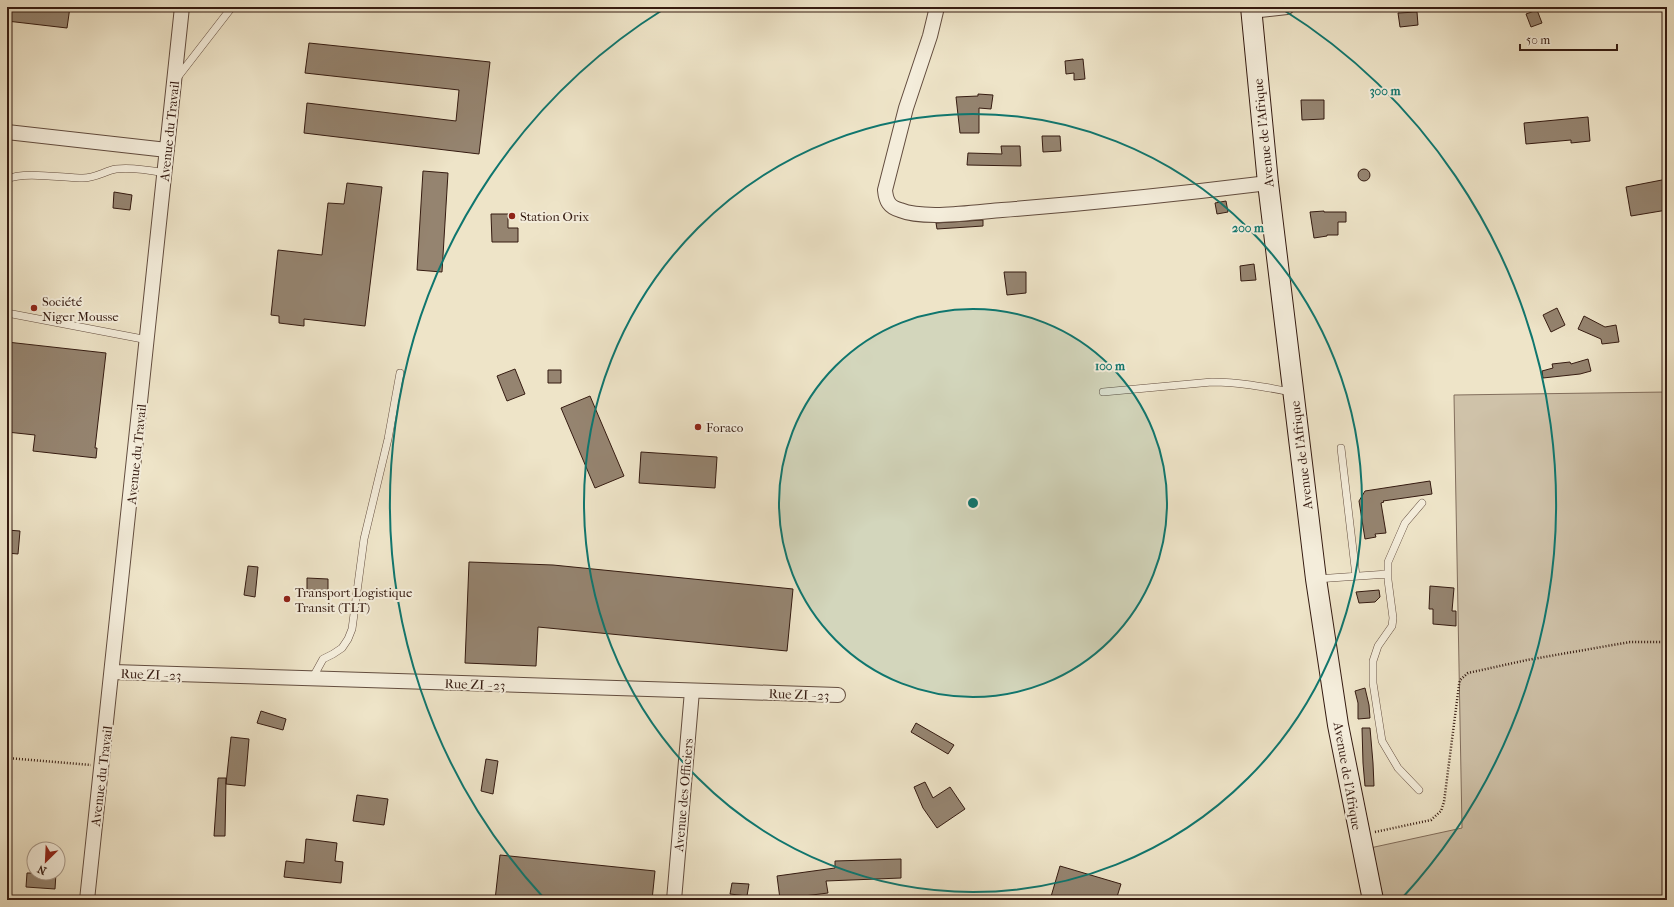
<svg xmlns="http://www.w3.org/2000/svg" width="1674" height="907" font-family="'IM FELL French Canon',serif">
<style>
.green{fill:#cfc2a9;stroke:#826e5d}
.building{fill:#958470;stroke:#351b11}
.lines{fill:none;stroke-linecap:round;stroke-linejoin:round}
.lane-casing{stroke:#634d3f;stroke-width:8}
.street-casing{stroke:#634d3f;stroke-width:16}
.secondary-casing{stroke:#351b11;stroke-width:22}
.path{stroke:#351b11;stroke-width:2.5;stroke-dasharray:1 2;stroke-linecap:butt}
.lane{stroke:#f4eddb;stroke-width:7}
.street{stroke:#f4eddb;stroke-width:14}
.secondary{stroke:#f4eddb;stroke-width:20}
.ring{fill:none;stroke:#0f766e;stroke-width:2}
.poi-dot{fill:#8f2418;stroke:#f4eddb;stroke-width:1.5}
.labels{text-anchor:middle;stroke-width:4;stroke-linejoin:round;paint-order:stroke}
.street-label{font-size:13px;fill:#351b11;stroke:#f4eddb}
.poi-label{font-size:13px;fill:#351b11;stroke:#f4eddb;text-anchor:start}
.centre{fill:#0f766e;stroke:#f4eddb;stroke-width:2}
.ring-label{font-size:12px;text-anchor:middle;font-weight:bold;fill:#0f766e;stroke:#f4eddb;stroke-width:4;stroke-linejoin:round;paint-order:stroke}
</style>
<rect width="100%" height="100%" fill="#eee4c8"/>
<filter id="stains"><feTurbulence type="fractalNoise" baseFrequency=".005" numOctaves="4"/><feColorMatrix values="0 0 0 0 .2 0 0 0 0 .09 0 0 0 0 .02 0 0 0 .5 -.17"/></filter>
<radialGradient id="worn" r=".72"><stop offset=".6" stop-color="#630" stop-opacity="0"/><stop offset="1" stop-color="#630" stop-opacity=".3"/></radialGradient>
<path class="green" d="M 1667,392 L 1667,900 L 1384,900 L 1370,848 L 1462,828 L 1454,395 Z"/>
<path class="building" d="M 7,7 L 70,7 L 67,28 L 7,21 Z
M 1537,10 L 1542,23 L 1531,27 L 1526,14 Z
M 1417,12 L 1418,25 L 1400,27 L 1398,13 Z
M 309,43 L 490,62 L 479,154 L 304,133 L 307,103 L 456,121 L 459,90 L 305,73 Z
M 1083,59 L 1085,79 L 1074,80 L 1074,73 L 1066,74 L 1065,61 Z
M 978,94 L 993,95 L 991,109 L 979,108 L 979,133 L 960,133 L 956,97 L 978,96 Z
M 1301,100 L 1324,100 L 1324,119 L 1302,120 Z
M 1588,117 L 1590,141 L 1571,143 L 1571,140 L 1526,144 L 1524,123 Z
M 1042,136 L 1060,136 L 1061,151 L 1043,152 Z
M 1001,146 L 1020,146 L 1021,166 L 967,165 L 968,153 L 1002,154 Z
M1358 175a6 6 0 1 1 12 0a6 6 0 1 1-12 0Z
M 423,171 L 448,173 L 442,272 L 417,270 Z
M 1667,179 L 1667,210 L 1631,216 L 1626,187 Z
M 347,183 L 382,187 L 365,326 L 304,319 L 304,326 L 279,323 L 279,316 L 271,315 L 278,250 L 322,255 L 328,203 L 344,204 Z
M 114,192 L 132,195 L 130,210 L 113,208 Z
M 1226,201 L 1228,212 L 1217,214 L 1215,203 Z
M 1324,211 L 1324,212 L 1346,212 L 1346,222 L 1338,222 L 1338,235 L 1327,235 L 1327,236 L 1314,238 L 1310,212 Z
M 491,214 L 508,214 L 508,228 L 518,228 L 518,242 L 492,242 Z
M 983,220 L 983,226 L 937,229 L 936,223 Z
M 1254,264 L 1256,280 L 1241,281 L 1240,266 Z
M 1004,272 L 1026,272 L 1026,293 L 1007,295 Z
M 1557,308 L 1565,325 L 1551,332 L 1543,315 Z
M 1584,316 L 1605,327 L 1616,325 L 1619,342 L 1602,344 L 1601,339 L 1578,329 Z
M 7,342 L 106,353 L 95,448 L 97,448 L 96,458 L 33,451 L 35,435 L 7,432 Z
M 1588,359 L 1591,371 L 1580,374 L 1543,378 L 1542,371 L 1553,368 L 1552,364 L 1570,362 L 1571,364 Z
M 515,369 L 525,394 L 507,401 L 497,376 Z
M 548,370 L 561,370 L 561,383 L 548,383 Z
M 590,396 L 624,476 L 595,488 L 561,408 Z
M 641,452 L 717,457 L 715,488 L 639,483 Z
M 1430,481 L 1432,494 L 1383,501 L 1384,502 L 1381,503 L 1386,533 L 1375,534 L 1376,537 L 1365,539 L 1359,501 L 1365,491 Z
M 7,530 L 20,531 L 18,554 L 7,553 Z
M 469,562 L 553,565 L 793,589 L 787,651 L 538,627 L 536,666 L 465,663 Z
M 248,566 L 258,567 L 255,597 L 244,595 Z
M 307,578 L 328,579 L 328,590 L 307,590 Z
M 1430,586 L 1454,588 L 1452,611 L 1456,611 L 1456,626 L 1433,624 L 1433,609 L 1429,609 Z
M 1379,590 L 1380,597 L 1375,602 L 1359,603 L 1356,592 Z
M 1365,688 L 1369,705 L 1370,718 L 1358,719 L 1358,703 L 1355,691 Z
M 261,711 L 286,719 L 283,730 L 257,723 Z
M 916,723 L 954,745 L 948,754 L 911,732 Z
M 1362,728 L 1370,728 L 1373,763 L 1374,786 L 1365,786 L 1363,763 Z
M 231,737 L 249,739 L 245,786 L 226,784 Z
M 486,759 L 498,761 L 493,794 L 481,791 Z
M 218,778 L 226,778 L 225,836 L 214,836 Z
M 925,782 L 933,798 L 950,787 L 965,809 L 937,828 L 923,808 L 914,787 Z
M 357,795 L 388,799 L 384,825 L 353,821 Z
M 306,839 L 337,843 L 335,861 L 343,862 L 341,883 L 284,877 L 286,861 L 304,863 Z
M 500,855 L 655,871 L 652,900 L 495,900 Z
M 901,859 L 901,878 L 826,881 L 828,893 L 780,899 L 777,876 L 835,868 L 835,861 Z
M 1060,866 L 1121,884 L 1116,900 L 1050,900 Z
M 27,873 L 56,873 L 55,889 L 26,887 Z
M 732,883 L 749,884 L 747,896 L 730,894 Z"/>
<g class="lines">
<defs>
<path id="lane" d="M 177,78 L 232,7
M 7,179 C 24,171 63,178 83,178 C 95,178 105,171 116,169 C 132,167 149,170 165,173
M 7,313 L 148,340
M 1103,392 L 1212,382 C 1240,382 1265,387 1291,392
M 1341,448 L 1356,576
M 1316,579 L 1388,574
M 312,679 L 323,659 L 333,654 L 342,648 L 348,639 L 352,629 L 364,539 L 388,439 L 400,373
M 1419,790 L 1398,768 L 1382,741 L 1373,683 L 1373,661 L 1378,646 L 1392,626 L 1393,618 L 1388,580 L 1388,562 L 1405,523 L 1422,503"/>
<path id="street" d="M 937,7 L 930,36 L 906,108 L 885,190 C 886,201 889,207 900,210 C 924,220 976,212 1002,210 C 1091,203 1179,194 1268,183
M 1251,11 L 1287,7
M 7,132 L 167,150
M 113,672 L 838,695
M 87,900 C 121,603 151,305 182,7
M 674,900 L 692,691"/>
<path id="secondary" d="M 1251,7 L 1268,183 L 1316,579 L 1338,725 L 1373,900"/>
</defs>
<use href="#lane" class="lane-casing"/>
<use href="#street" class="street-casing"/>
<use href="#secondary" class="secondary-casing"/>
<path class="path" d="M 7,758 L 91,765
M 1375,832 L 1431,820 L 1441,811 L 1444,802 L 1459,685 L 1460,680 L 1468,673 L 1527,660 L 1630,642 L 1667,642"/>
<use href="#lane" class="lane"/>
<use href="#street" class="street"/>
<use href="#secondary" class="secondary"/>
</g>
<circle cx="973" cy="503" r="194" fill="#0f766e" fill-opacity=".12"/>
<g class="ring">
<circle cx="973" cy="503" r="194"/>
<circle cx="973" cy="503" r="389"/>
<path d="M543 897A583 583 0 0 1 664 9M1282 9A583 583 0 0 1 1403 897"/>
</g>
<g class="poi-dot">
<circle cx="512" cy="216" r="4"/>
<circle cx="34" cy="308" r="4"/>
<circle cx="698" cy="427" r="4"/>
<circle cx="287" cy="599" r="4"/>
</g>
<g class="labels">
<g class="street-label">
<text transform="translate(169 131) rotate(-84)" y="5">Avenue du Travail</text>
<text transform="translate(1263 133) rotate(-96)" y="5">Avenue de l'Afrique</text>
<text transform="translate(136 454) rotate(-84)" y="5">Avenue du Travail</text>
<text transform="translate(1301 455) rotate(-97)" y="5">Avenue de l'Afrique</text>
<text transform="translate(151 674) rotate(2)" y="5">Rue ZI - 23</text>
<text transform="translate(475 684) rotate(2)" y="5">Rue ZI - 23</text>
<text transform="translate(799 694) rotate(2)" y="5">Rue ZI - 23</text>
<text transform="translate(101 776) rotate(-83)" y="5">Avenue du Travail</text>
<text transform="translate(1348 776) rotate(80)" y="5">Avenue de l'Afrique</text>
<text transform="translate(683 795) rotate(-85)" y="5">Avenue des Officiers</text>
</g>
<g class="poi-label">
<text x="520" y="221">Station Orix</text>
<text x="42" y="306">Société<tspan x="42" dy="15">Niger Mousse</tspan></text>
<text x="706" y="432">Foraco</text>
<text x="295" y="597">Transport Logistique<tspan x="295" dy="15">Transit (TLT)</tspan></text>
</g>
</g>
<circle cx="973" cy="503" r="6" class="centre"/>
<g class="ring-label">
<text x="1385" y="95">300 m</text>
<text x="1248" y="232">200 m</text>
<text x="1110" y="370">100 m</text>
</g>
<rect width="1674" height="907" fill="none" stroke="#eee4c8" stroke-width="24"/>
<rect x="8" y="8" width="1658" height="891" fill="none" stroke="#351b11" stroke-width="2"/>
<rect x="12" y="12" width="1650" height="883" fill="none" stroke="#351b11"/>
<g transform="translate(46 861) rotate(204)"><circle r="19" fill="#f4eddb" stroke="#a8998a"/>
<path d="M0-3L7 15L0 10L-7 15Z" fill="#8f2418"/>
<text y="-6" font-size="11" font-weight="bold" text-anchor="middle" fill="#351b11">N</text>
</g>
<path d="M1520 44v6h97v-6" fill="none" stroke="#351b11" stroke-width="2"/>
<text x="1526" y="44" font-size="12" fill="#351b11" stroke="#f4eddb" stroke-width="3" paint-order="stroke">50 m</text>
<rect width="100%" height="100%" filter="url(#stains)"/>
<rect width="100%" height="100%" fill="url(#worn)"/>
</svg>
